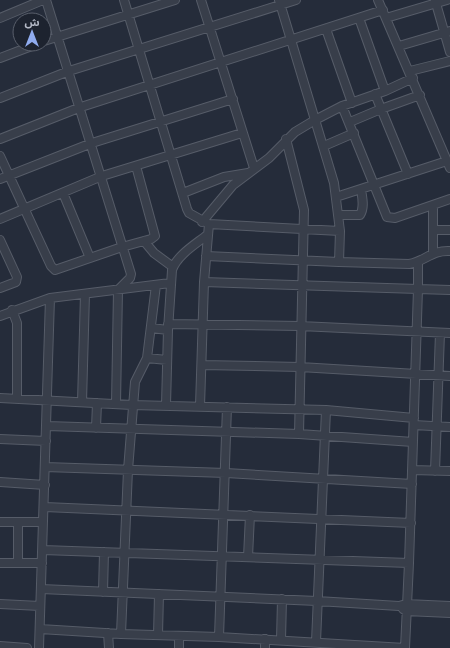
<svg xmlns="http://www.w3.org/2000/svg" width="450" height="648" font-family="'Noto Sans','Noto Sans Arabic',sans-serif">
<style>
.lines{fill:none;stroke-linecap:round;stroke-linejoin:round}
.minor-casing{stroke:#565c68;stroke-width:10}
.minor{stroke:#383e4a;stroke-width:8}
</style>
<rect width="100%" height="100%" fill="#252c3a"/>
<g class="lines">
<defs>
<path id="minor" d="M 46,0 L 131,274 L 130,278 L 118,290 L 116,404
M 124,0 L 187,209 L 189,213 L 207,223
M 201,0 L 254,168
M 279,0 L 334,183 L 340,231
M 378,0 L 450,168
M 435,0 L 450,52
M 0,18 L 43,0
M 359,18 L 385,91
M 386,18 L 447,0
M 326,29 L 352,103
M 44,41 L 175,0
M 399,46 L 450,31
M 0,58 L 37,44
M 410,71 L 450,61
M 375,94 L 408,174
M 0,98 L 69,71 L 296,0
M 342,106 L 387,217 L 395,218 L 450,199
M 350,122 L 381,109 L 420,95
M 0,139 L 81,107 L 383,10
M 286,139 L 304,210 L 299,434
M 324,146 L 354,133
M 0,156 L 51,266 L 55,270 L 122,247 L 151,239 L 155,236 L 136,166
M 0,179 L 92,143 L 233,99
M 63,193 L 90,258
M 183,193 L 224,177 L 248,173
M 336,197 L 447,161
M 339,215 L 360,215 C 365,207 362,197 361,189
M 0,219 L 102,176 L 242,133
M 202,222 L 233,185 L 269,158 L 295,132 L 315,120 L 342,106 L 385,91 L 413,78
M 433,230 L 450,230
M 0,240 L 17,277 L 16,282 L 0,288
M 144,241 L 154,253 L 173,267
M 433,253 L 433,205
M 206,256 L 339,262
M 204,282 L 418,289 L 418,262
M 12,310 L 17,323 L 17,399
M 0,316 L 50,298 L 170,283
M 168,324 L 300,326 L 450,333
M 151,328 L 168,330
M 147,358 L 167,360
M 202,365 L 300,367 L 450,376
M 0,398 L 132,405 L 326,410 L 414,418
M 82,402 L 85,294
M 166,405 L 168,330 L 172,270 C 177,255 196,244 207,235
M 200,406 L 204,282 L 209,224 L 340,231 L 339,262 L 409,264 C 426,261 431,250 450,251
M 414,425 L 450,427
M 47,426 L 299,434 L 413,442
M 96,428 L 97,403
M 0,439 L 46,441
M 45,467 L 226,473 L 412,484
M 412,470 L 450,471
M 435,471 L 440,333
M 0,482 L 45,485
M 45,507 L 411,523
M 0,522 L 43,522
M 43,550 L 409,563
M 248,557 L 250,515
M 0,563 L 42,563
M 18,563 L 18,522
M 41,589 L 317,601 L 399,606 L 406,604 L 450,606
M 103,592 L 104,552
M 0,604 L 40,606
M 403,609 L 406,611 L 450,613
M 40,629 L 121,634 L 219,637 L 405,648
M 108,633 L 109,648
M 121,634 L 128,470 L 135,382 L 147,358 L 156,285
M 158,635 L 159,594
M 179,636 L 179,648
M 219,637 L 227,407
M 281,640 L 282,599
M 316,642 L 326,410
M 0,646 L 27,648
M 39,648 L 50,298
M 265,648 L 265,639
M 405,648 L 409,563 L 418,289 L 450,290"/>
</defs>
<use href="#minor" class="minor-casing"/>
<use href="#minor" class="minor"/>
</g>
<g transform="translate(32 32)"><circle r="19" fill="#1d232f" stroke="#595f6b"/>
<path d="M0-3L7 15L0 10L-7 15Z" fill="#90acef"/>
<text y="-6" font-size="11" font-weight="bold" text-anchor="middle" fill="#b4b9c6">ش</text>
</g>
</svg>
